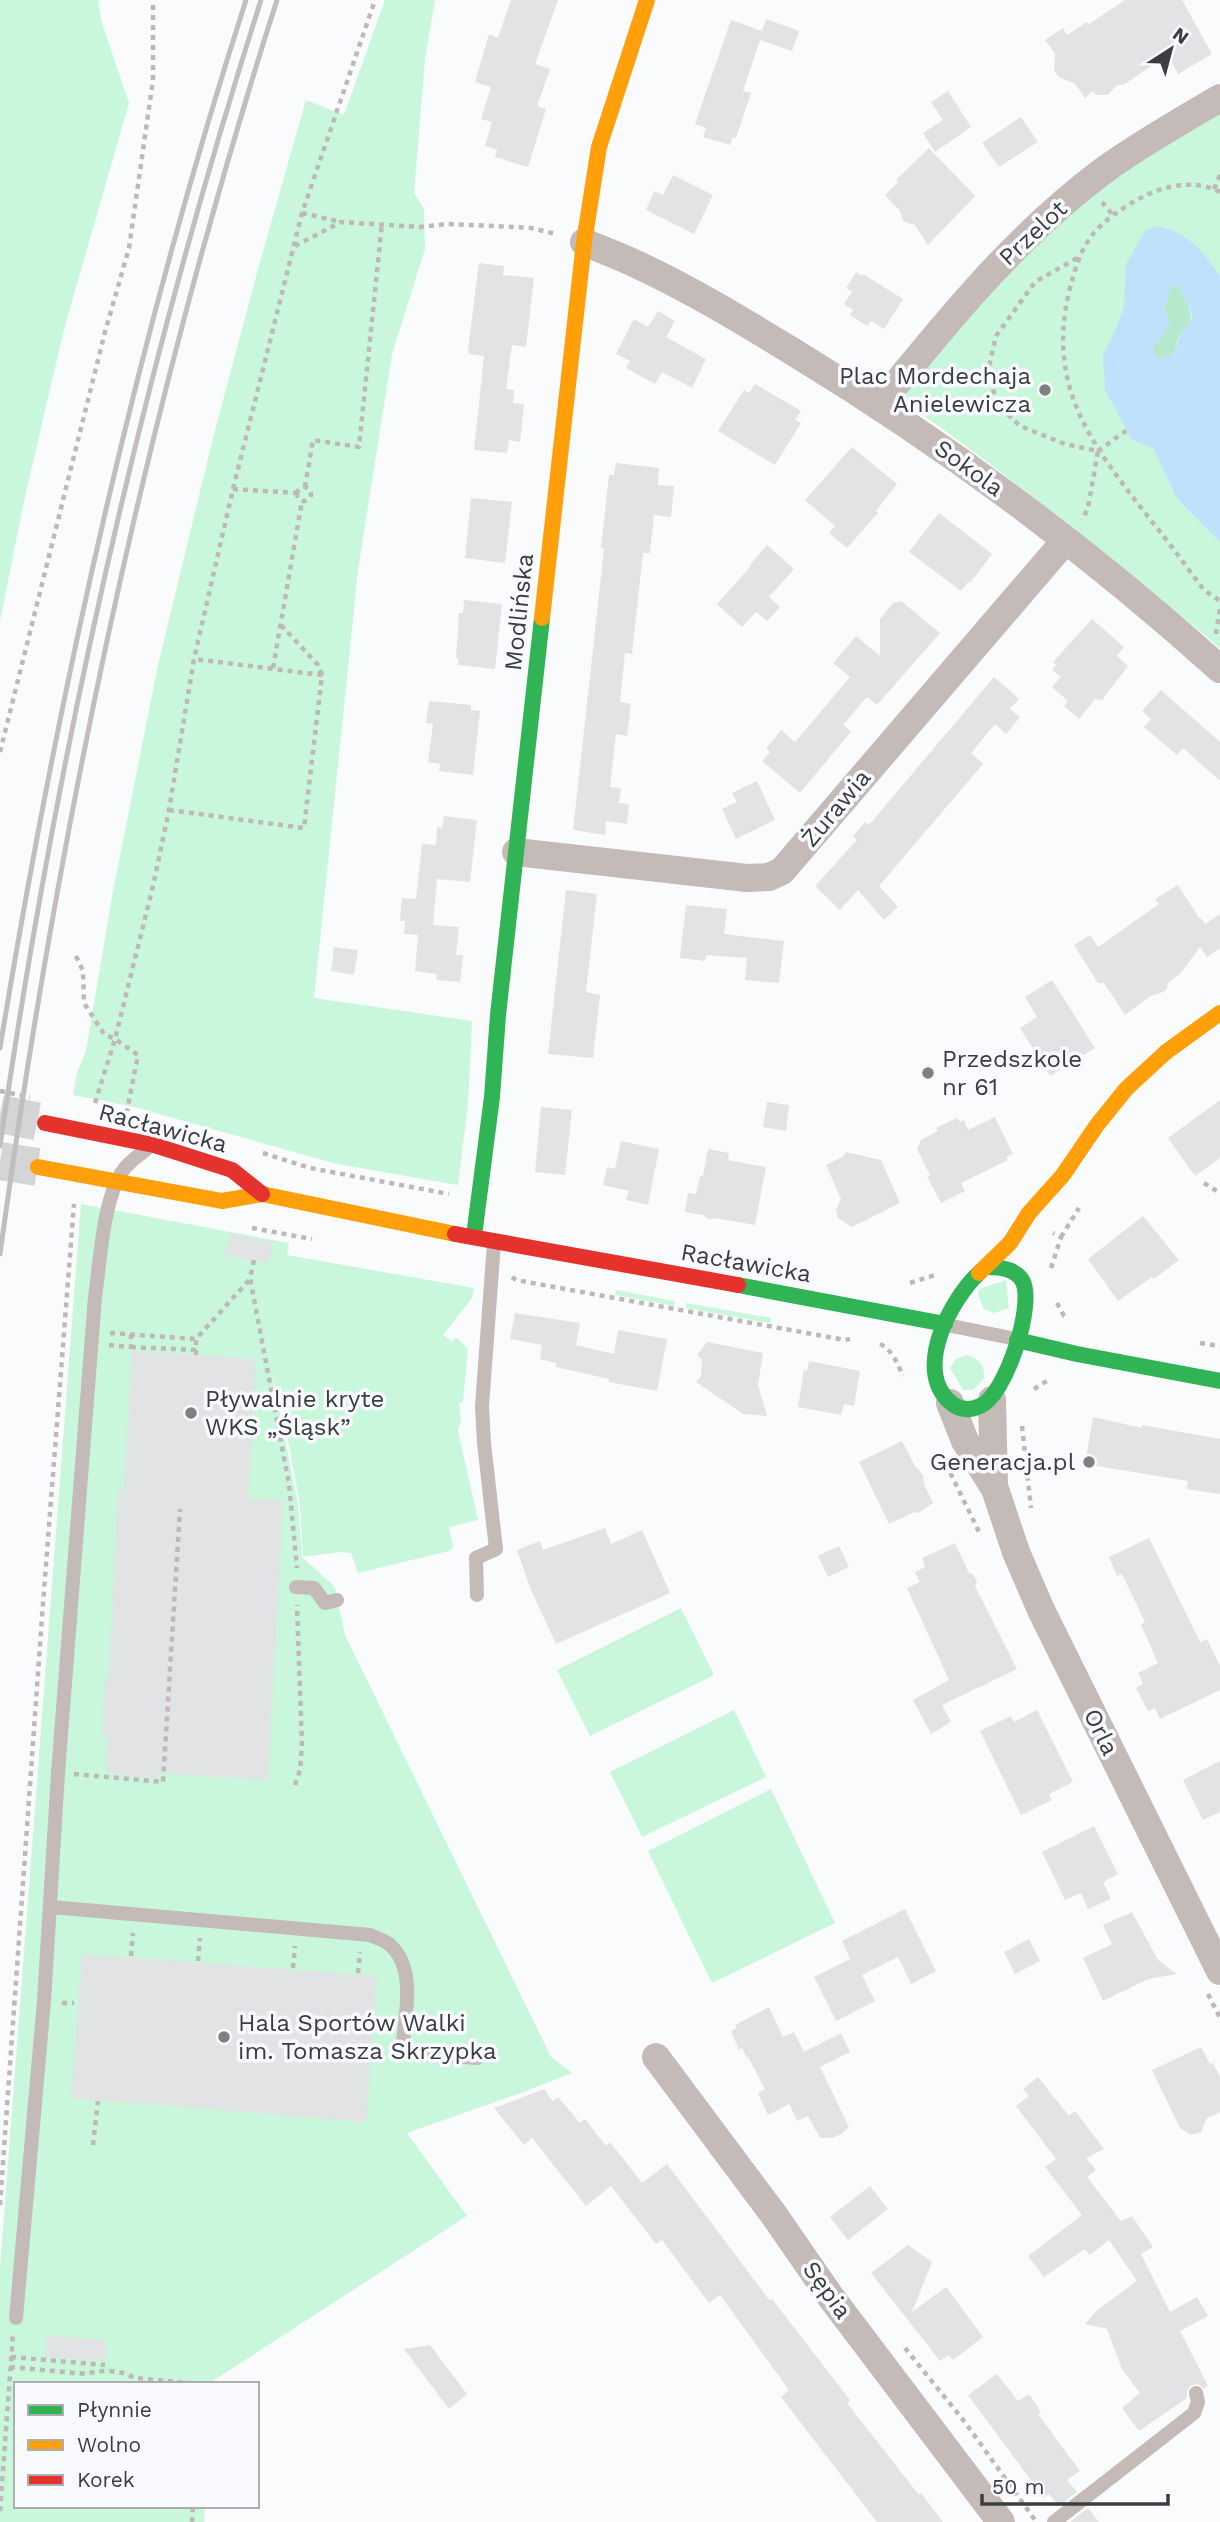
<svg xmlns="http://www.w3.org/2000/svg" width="1220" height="2522" font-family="'Work Sans',sans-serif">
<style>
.green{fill:#c8f7db}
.forest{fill:#b6e8cb}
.water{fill:#c0e1fc;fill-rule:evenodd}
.building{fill:#e2e3e5}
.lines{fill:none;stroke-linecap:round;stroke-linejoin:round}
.secondary-tunnel{stroke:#d4d5d7;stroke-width:38;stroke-dasharray:38 19;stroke-linecap:butt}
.path{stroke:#beb8b7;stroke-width:4.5;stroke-dasharray:5 5;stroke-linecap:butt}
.lane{stroke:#c4bab7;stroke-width:14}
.street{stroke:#c4bab7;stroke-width:28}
.fast{stroke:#30b455;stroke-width:16}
.slow{stroke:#ff9f0a;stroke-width:16}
.jam{stroke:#e5322d;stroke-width:16}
.rail{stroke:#c1bebd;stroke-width:5}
.poi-dot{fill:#7e8082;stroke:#f9fafe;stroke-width:2.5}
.labels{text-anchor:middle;stroke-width:7;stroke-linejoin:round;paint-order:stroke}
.street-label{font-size:24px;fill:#3b3d40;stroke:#f9fafe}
.poi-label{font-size:24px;fill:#3b3d40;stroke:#f9fafe;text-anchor:start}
</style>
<rect width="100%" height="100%" fill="#fafbfd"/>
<path class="green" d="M 0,0 L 98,0 L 101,20 L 129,103 L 64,329 L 24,501 L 0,621 Z
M 385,0 L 435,0 L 425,59 L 414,193 L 424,209 L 425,249 L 392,354 L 358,570 L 314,998 L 472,1021 L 468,1104 L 458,1185 L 337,1164 L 134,1107 L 73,1095 L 77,1073 L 86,1051 L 113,891 L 158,665 L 214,434 L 258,269 L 306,100 L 344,115 Z
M 1220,109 L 1220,648 C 1119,564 1017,481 909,405 L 906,396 L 908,386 L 1018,262 L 1099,190 Z
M 81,1204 L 289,1243 L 287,1255 L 474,1288 L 472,1298 L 443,1335 L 452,1341 L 456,1337 L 468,1349 L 463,1402 L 459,1403 L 461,1420 L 458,1431 L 478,1520 L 449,1527 L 453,1547 L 449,1551 L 358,1573 L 351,1553 L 341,1552 L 303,1557 L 300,1505 L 283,1413 L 272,1375 L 298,1504 L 302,1557 L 335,1587 L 345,1635 L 551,2057 L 572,2073 L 521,2093 L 407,2133 L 467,2216 L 213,2381 L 213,2384 L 16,2384 L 16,2506 L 205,2506 L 204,2522 L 0,2522 L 0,2268 Z
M 1006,1280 L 1009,1308 L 994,1313 L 984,1309 L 978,1294 L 979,1289 Z
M 616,1290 L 675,1301 L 674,1306 L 615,1295 Z
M 686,1303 L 771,1318 L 770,1323 L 686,1308 Z
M 967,1355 C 979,1358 985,1366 984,1378 L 973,1390 L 963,1390 L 950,1368 L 956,1359 Z
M 681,1608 L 714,1675 L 590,1736 L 557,1670 Z
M 734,1710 L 766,1777 L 642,1837 L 610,1772 Z
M 771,1789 L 835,1923 L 712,1983 L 648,1851 Z"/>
<path class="forest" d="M 1176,284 C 1182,289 1194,317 1190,324 C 1187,329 1181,332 1179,336 C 1174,346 1177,354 1165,359 C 1136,355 1167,335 1169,325 C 1170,319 1166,314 1164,309 L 1171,289 Z"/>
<path class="water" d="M 1156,226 C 1190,233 1201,250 1220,276 L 1220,542 L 1177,498 L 1153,448 L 1132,440 L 1105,390 L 1103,355 L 1119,322 L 1124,306 L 1126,264 L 1145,231 ZM 1177,284 L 1192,314 C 1192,322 1189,325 1183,329 C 1176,341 1178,360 1160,358 C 1142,346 1167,338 1169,325 C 1170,319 1166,314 1164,309 L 1171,289 Z"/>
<path class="building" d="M 511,0 L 558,0 L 535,64 L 550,69 L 537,106 L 546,109 L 528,167 L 495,157 L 497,150 L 485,146 L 492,122 L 481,119 L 491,87 L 475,82 L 489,34 L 498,38 Z
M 1125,0 L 1182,0 L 1212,54 L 1178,74 L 1168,55 L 1123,85 L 1117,85 L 1108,95 L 1096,95 L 1093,91 L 1085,98 L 1075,84 L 1059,77 L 1054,71 L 1055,54 L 1045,40 L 1063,28 L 1067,35 L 1087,22 L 1089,24 Z
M 766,19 L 799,31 L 792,51 L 760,40 L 743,91 L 751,93 L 736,138 L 733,137 L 730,145 L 703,137 L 706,128 L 695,124 L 731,20 L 762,31 Z
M 948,91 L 971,127 L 935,152 L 923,133 L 943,120 L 931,102 Z
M 1021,117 L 1038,142 L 999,167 L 982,143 Z
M 929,148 L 975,196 L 928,245 L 915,225 L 903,221 L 900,211 L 885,195 L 898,182 L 896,180 Z
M 673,175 L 713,195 L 694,234 L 646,210 L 654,191 L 663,195 Z
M 479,263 L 504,266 L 503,275 L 534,278 L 526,347 L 512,345 L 506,389 L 514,390 L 513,403 L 524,404 L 520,442 L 509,440 L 507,453 L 474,450 L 484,356 L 469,354 L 468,350 Z
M 856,272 L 862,276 L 863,274 L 903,299 L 884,329 L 871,321 L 867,326 L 850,315 L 853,310 L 844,304 L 852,292 L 846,288 Z
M 658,311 L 675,321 L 666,337 L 706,359 L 692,388 L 662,372 L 655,384 L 626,368 L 630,361 L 616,354 L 634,319 L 648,327 Z
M 755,384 L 801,411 L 795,420 L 801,423 L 775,465 L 718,431 L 744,390 L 749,393 Z
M 852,447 L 897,484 L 876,511 L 878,513 L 847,548 L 829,533 L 835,526 L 805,500 Z
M 616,463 L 659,468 L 658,485 L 674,486 L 671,517 L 654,515 L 650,553 L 643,553 L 632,654 L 625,653 L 620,702 L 631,704 L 627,736 L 616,734 L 610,787 L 621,788 L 619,803 L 629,804 L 627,824 L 606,821 L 605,835 L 573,830 L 604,549 L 601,548 L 609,475 L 614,475 Z
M 471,498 L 512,502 L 505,563 L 465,558 Z
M 939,513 L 992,554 L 970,583 L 968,582 L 961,591 L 909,552 Z
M 767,545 L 794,569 L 769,597 L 780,607 L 767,621 L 756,612 L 742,627 L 717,604 L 751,566 L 750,565 Z
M 464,600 L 502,604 L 495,669 L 458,665 L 458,658 L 456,658 L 459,613 L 463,613 Z
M 901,601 L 940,633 L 877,705 L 867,697 L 843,725 L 851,732 L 800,793 L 762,761 L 770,752 L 766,749 L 781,730 L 795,742 L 850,677 L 833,663 L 856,636 L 880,656 L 880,619 L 893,603 Z
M 1092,619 L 1124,647 L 1117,656 L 1128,666 L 1102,700 L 1095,699 L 1079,719 L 1064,706 L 1068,701 L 1052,687 L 1061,677 L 1052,670 L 1056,665 L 1053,662 Z
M 994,677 L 1019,699 L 1010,709 L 1020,717 L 1006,734 L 995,724 L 971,753 L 983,764 L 879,886 L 898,907 L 884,920 L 858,890 L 840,910 L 815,886 L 857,840 L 853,836 L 865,822 L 869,825 Z
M 1161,690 L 1220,742 L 1220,781 L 1183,748 L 1177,755 L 1144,727 L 1151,719 L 1142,711 Z
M 429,701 L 471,705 L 471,710 L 480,711 L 473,775 L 439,771 L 440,764 L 428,762 L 433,724 L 426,723 Z
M 757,781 L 775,820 L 736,839 L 722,809 L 737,802 L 732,793 Z
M 444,816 L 477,820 L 470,882 L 437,879 L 433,925 L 459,927 L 456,955 L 463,955 L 460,982 L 436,980 L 437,974 L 415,971 L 418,935 L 404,934 L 405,921 L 400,921 L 402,898 L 416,899 L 422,844 L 436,845 L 437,827 L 442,828 Z
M 1178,885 L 1199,918 L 1200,917 L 1205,924 L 1220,914 L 1220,948 L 1207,957 L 1200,947 L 1180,974 L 1168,983 L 1167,989 L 1163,992 L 1151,996 L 1125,1015 L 1104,983 L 1098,983 L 1074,945 L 1090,935 L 1098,947 L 1159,904 L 1155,899 Z
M 566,890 L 597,894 L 586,992 L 600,995 L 593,1058 L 548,1054 Z
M 686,905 L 727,909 L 724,934 L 784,941 L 779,983 L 745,980 L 747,958 L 706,955 L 705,961 L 680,958 Z
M 334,947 L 358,950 L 354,975 L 331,971 Z
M 1052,980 L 1095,1048 L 1050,1076 L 1020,1028 L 1037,1017 L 1025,997 Z
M 1220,1100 L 1220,1158 L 1195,1176 L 1168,1138 Z
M 767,1102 L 789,1105 L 786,1131 L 763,1127 Z
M 541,1107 L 572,1110 L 565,1175 L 535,1172 Z
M 995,1117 L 1013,1154 L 1006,1157 L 1008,1160 L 961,1183 L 965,1191 L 941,1203 L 927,1177 L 930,1175 L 917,1149 L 921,1140 L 938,1131 L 936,1128 L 957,1118 L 960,1122 L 964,1120 L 968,1130 Z
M 621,1141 L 659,1149 L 648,1205 L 626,1200 L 629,1191 L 603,1185 L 607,1167 L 615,1169 Z
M 708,1149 L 729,1153 L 728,1160 L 766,1167 L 755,1225 L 715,1218 L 709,1220 L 703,1215 L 685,1212 L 688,1193 L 696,1194 L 700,1176 L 703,1176 Z
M 846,1152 L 881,1160 L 900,1203 L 852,1227 L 838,1218 L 836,1210 L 841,1199 L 826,1165 L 842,1157 Z
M 1143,1216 L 1179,1260 L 1154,1279 L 1152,1277 L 1118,1301 L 1088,1259 Z
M 230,1234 L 273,1242 L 269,1263 L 225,1255 Z
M 515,1313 L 580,1323 L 576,1345 L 614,1354 L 618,1330 L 667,1339 L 657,1391 L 609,1382 L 609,1379 L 556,1367 L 556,1363 L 540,1359 L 542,1345 L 510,1339 Z
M 707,1342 L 763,1353 L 758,1385 L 767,1416 L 743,1414 L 696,1382 L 701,1376 L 702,1360 L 697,1355 Z
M 132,1351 L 256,1359 L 248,1498 L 283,1501 L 268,1780 L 156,1773 L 156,1779 L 106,1773 L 108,1737 L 102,1737 L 105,1678 L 109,1678 L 118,1490 L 124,1491 Z
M 809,1361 L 860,1371 L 854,1406 L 844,1404 L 841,1415 L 798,1407 L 804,1370 L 807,1371 Z
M 1093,1417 L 1142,1428 L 1142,1425 L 1220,1439 L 1220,1494 L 1187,1489 L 1188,1481 L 1085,1464 Z
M 902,1441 L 915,1466 L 923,1475 L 924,1484 L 933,1503 L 918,1513 L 914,1512 L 889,1524 L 859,1462 Z
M 605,1528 L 611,1544 L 642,1530 L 670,1593 L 556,1644 L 531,1590 L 517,1550 L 540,1541 L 543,1550 Z
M 1149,1538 L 1200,1642 L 1207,1639 L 1220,1666 L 1220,1690 L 1160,1719 L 1155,1708 L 1148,1711 L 1136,1688 L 1143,1684 L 1138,1673 L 1158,1663 L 1141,1625 L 1145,1622 L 1122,1574 L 1117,1576 L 1109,1557 Z
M 955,1543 L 969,1573 L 973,1574 L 977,1582 L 975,1586 L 1017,1669 L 942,1705 L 951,1722 L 931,1734 L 913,1700 L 949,1680 L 907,1588 L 920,1582 L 915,1572 L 925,1567 L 922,1558 Z
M 839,1546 L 849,1567 L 828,1577 L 818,1556 Z
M 1037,1710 L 1073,1782 L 1049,1794 L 1052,1800 L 1021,1815 L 980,1731 L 1011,1716 L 1014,1722 Z
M 1220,1761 L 1220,1812 L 1203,1820 L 1183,1780 Z
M 1094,1826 L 1118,1874 L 1103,1882 L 1111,1899 L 1088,1909 L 1081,1893 L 1065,1900 L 1042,1852 Z
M 905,1909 L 936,1971 L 911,1984 L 898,1957 L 862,1975 L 875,2001 L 836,2021 L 814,1977 L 850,1959 L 842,1941 Z
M 1132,1912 L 1158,1960 L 1177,1974 L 1148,1979 L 1103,2001 L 1083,1958 L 1112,1944 L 1103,1925 Z
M 1029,1939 L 1040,1961 L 1015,1974 L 1004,1952 Z
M 82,1954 L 377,1976 L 366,2122 L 71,2098 Z
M 769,2007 L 783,2037 L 794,2032 L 804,2052 L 841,2033 L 850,2052 L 820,2067 L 849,2127 L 841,2134 L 832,2138 L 820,2138 L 808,2116 L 797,2121 L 789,2104 L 768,2115 L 758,2093 L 765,2089 L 748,2057 L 747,2058 L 742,2048 L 739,2050 L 731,2031 L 737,2028 L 735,2025 Z
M 1201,2047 L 1210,2064 L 1213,2063 L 1220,2077 L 1220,2112 L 1207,2118 L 1201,2132 L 1191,2135 L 1180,2128 L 1152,2070 Z
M 1038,2077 L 1069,2116 L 1075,2111 L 1104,2149 L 1086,2158 L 1096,2170 L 1087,2177 L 1121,2221 L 1132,2216 L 1153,2247 L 1141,2254 L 1170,2312 L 1197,2297 L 1208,2316 L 1180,2331 L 1208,2386 L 1204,2389 L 1198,2384 L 1190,2386 L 1187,2391 L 1187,2398 L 1139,2431 L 1122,2408 L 1140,2393 L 1122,2369 L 1107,2329 L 1085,2324 L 1096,2311 L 1137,2281 L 1109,2240 L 1090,2255 L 1085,2249 L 1044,2277 L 1028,2256 L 1082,2215 L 1045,2167 L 1056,2159 L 1016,2106 L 1029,2096 L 1023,2089 Z
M 544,2089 L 553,2101 L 558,2097 L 580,2123 L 585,2119 L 606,2146 L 610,2142 L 642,2183 L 667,2164 L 770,2301 L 772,2299 L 850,2400 L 847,2403 L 919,2495 L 921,2493 L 943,2522 L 877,2522 L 781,2397 L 789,2390 L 720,2295 L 709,2303 L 662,2240 L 656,2244 L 611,2186 L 586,2206 L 532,2138 L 524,2145 L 494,2108 Z
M 870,2186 L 888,2209 L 848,2240 L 830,2217 Z
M 908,2245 L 932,2262 L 912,2312 L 946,2287 L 983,2337 L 953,2360 L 949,2355 L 940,2361 L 871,2273 Z
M 47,2336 L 106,2340 L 105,2361 L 45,2357 Z
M 430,2345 L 467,2394 L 449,2409 L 404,2349 Z
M 997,2374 L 1018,2401 L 1029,2394 L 1041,2412 L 1038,2414 L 1080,2471 L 1067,2480 L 1077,2492 L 1059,2506 L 1049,2494 L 1044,2498 L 968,2395 Z
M 1088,2508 L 1099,2522 L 1070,2522 Z"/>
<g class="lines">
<path class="secondary-tunnel" d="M 0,1114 L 45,1123
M 0,1161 L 38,1167"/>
<path class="path" d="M 1214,189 L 1220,175
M 1220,192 C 1189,176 1152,189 1125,207 C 1087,232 1080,249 1069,292 C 1046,389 1094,447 1149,518 C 1168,541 1186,566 1204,590 L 1220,601
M 1102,202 L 1113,215
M 302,213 L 341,222
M 295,246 L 341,222 L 420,227 L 447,224 L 494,226 L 531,228 L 556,234
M 1077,258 L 1035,282 L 996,336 L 988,371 L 997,404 L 1020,426 L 1065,444 L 1098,451 L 1088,508 L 1082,520
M 1098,451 L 1127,430
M 305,487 L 313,440 L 359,447 L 382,223
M297 494a7 7 0 1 1 14 0a7 7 0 1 1-14 0Z
M 233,489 L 297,493
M 281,625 L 318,665 L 322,675
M 1216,634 L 1220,608
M 273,668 L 302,501
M 0,752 L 105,332 L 129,248 L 153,80 L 153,0
M 169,810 L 304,828 L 322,675 L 194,659
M 76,956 L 83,971 L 84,1003 L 104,1034 L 115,1039 L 138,1055 L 127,1111
M 0,1091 L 30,1097
M 95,1103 L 115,1039 L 153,886 L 169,810 L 194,659 L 233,489 L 302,213 L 375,0
M 263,1153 L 310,1168 L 449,1194
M 1204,1183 L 1220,1193
M 252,1228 L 312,1239
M 1061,1237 L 1079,1208
M 254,1260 L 250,1278 L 289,1484 L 297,1568
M 1051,1268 L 1061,1237 L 1053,1233
M 512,1277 L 516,1280 L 845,1340 L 850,1339
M 910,1283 L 935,1275
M 1057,1303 L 1064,1316 L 1068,1318
M 110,1333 L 196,1339
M 1200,1343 L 1220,1346
M 880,1344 C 892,1349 898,1365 903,1376
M 109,1345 L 131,1347 L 131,1335
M 131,1347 L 196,1350
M 196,1355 L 196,1339 L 250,1279
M 1034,1389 L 1050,1379
M 1022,1426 L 1031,1508
M 946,1464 L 980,1534
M 74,1774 L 163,1782 L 180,1509
M 295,1785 L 300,1770 L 302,1745 L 297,1605
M 131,1956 L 133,1933
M 198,1961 L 200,1938
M 293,1968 L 295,1946
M 358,1973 L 360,1952
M 1208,1994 L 1220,2018
M 62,2003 L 74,2003
M 93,2145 L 98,2101
M 0,2205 L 43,1603 L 74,1204
M 905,2348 L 964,2421 L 1035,2520
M 11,2357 L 105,2365
M 10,2367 L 87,2374 C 100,2369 123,2370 134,2378 L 201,2384
M 0,2511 L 13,2334
M 192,2522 L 193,2506"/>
<path class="lane" d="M 947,1325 L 1016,1339
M 296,1587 L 314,1588 L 325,1603 L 337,1600
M 477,1595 L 476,1558 L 496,1549 L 484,1443 L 482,1406 L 494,1243
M 51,1907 L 370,1935 C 376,1938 385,1940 390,1945 C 418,1969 404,2021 402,2053 L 478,2058
M 16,2318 L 44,2001 L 58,1773 L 95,1297 C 100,1263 103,1200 122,1172 C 128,1162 138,1156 147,1149
M 1054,2522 L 1194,2413 L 1198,2402 L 1196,2393"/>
<path class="street" d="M 584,242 C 602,250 620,256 638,265 C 692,290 744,322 795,353 C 946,445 1089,551 1220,669
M 879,405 C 947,321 1016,236 1103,171 C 1140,144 1181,121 1220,98
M 516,852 L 747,878 L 769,877 L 782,871 L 1065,541
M 992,1400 L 994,1486
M 950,1403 L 965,1441 L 995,1489 L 1016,1552 L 1041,1610 L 1220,1971
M 656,2057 L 774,2215 L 830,2296 L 1001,2522"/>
<path class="fast" d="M 474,1236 L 492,1097 L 498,1015 L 542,618
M 979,1273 C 951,1299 913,1369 950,1402 C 959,1410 969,1411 980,1406 C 1005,1397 1036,1303 1022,1280 C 1015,1269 1000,1267 988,1267
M 738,1285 L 945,1324
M 1017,1340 L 1077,1354 L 1220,1381"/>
<path class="slow" d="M 542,618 L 584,242 L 599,147 L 647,0
M 38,1167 L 222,1201 L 262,1194 L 455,1234
M 979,1273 L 1010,1243 L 1029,1213 L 1063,1175 L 1097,1125 L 1126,1089 L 1166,1052 L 1220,1013"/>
<path class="jam" d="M 45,1123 L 154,1145 L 232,1170 L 262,1194
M 455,1234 L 738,1285"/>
<path class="rail" d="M 0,1048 C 58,694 136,342 246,0
M 0,1146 C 56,758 142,373 261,0
M 0,1254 C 58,830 146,409 277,0"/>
</g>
<g class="poi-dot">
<circle cx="1045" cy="390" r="7"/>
<circle cx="928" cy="1073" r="7"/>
<circle cx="191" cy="1413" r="7"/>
<circle cx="1089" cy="1462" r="7"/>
<circle cx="224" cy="2037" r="7"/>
</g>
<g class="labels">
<g class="street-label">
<text transform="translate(1033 233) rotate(-43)" y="8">Przelot</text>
<text transform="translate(969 468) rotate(36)" y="8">Sokola</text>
<text transform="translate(519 612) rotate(-84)" y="8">Modlińska</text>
<text transform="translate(836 808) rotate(-50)" y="8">Żurawia</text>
<text transform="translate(163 1128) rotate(15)" y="8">Racławicka</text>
<text transform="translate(746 1263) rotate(10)" y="8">Racławicka</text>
<text transform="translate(1101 1732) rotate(64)" y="8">Orla</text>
<text transform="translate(827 2290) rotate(54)" y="8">Sępia</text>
</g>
<g class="poi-label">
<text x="1031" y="384" text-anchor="end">Plac Mordechaja<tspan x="1031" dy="28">Anielewicza</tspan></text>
<text x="942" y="1067">Przedszkole<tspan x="942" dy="28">nr 61</tspan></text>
<text x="205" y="1407">Pływalnie kryte<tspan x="205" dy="28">WKS „Śląsk”</tspan></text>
<text x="1075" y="1470" text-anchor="end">Generacja.pl</text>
<text x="238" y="2031">Hala Sportów Walki<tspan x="238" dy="28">im. Tomasza Skrzypka</tspan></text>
</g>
</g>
<rect x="14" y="2382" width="245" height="126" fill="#f9fafe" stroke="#adaeb2" stroke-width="2"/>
<rect x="28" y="2405" width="35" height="10" fill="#30b455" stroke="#adaeb2" stroke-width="2"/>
<text x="77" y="2417" font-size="21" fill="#3b3d40">Płynnie</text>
<rect x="28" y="2440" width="35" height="10" fill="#ff9f0a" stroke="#adaeb2" stroke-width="2"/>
<text x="77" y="2452" font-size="21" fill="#3b3d40">Wolno</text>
<rect x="28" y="2475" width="35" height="10" fill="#e5322d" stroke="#adaeb2" stroke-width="2"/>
<text x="77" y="2487" font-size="21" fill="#3b3d40">Korek</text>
<g transform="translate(1171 49) rotate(36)" stroke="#f9fafe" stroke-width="5" paint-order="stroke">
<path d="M0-5L12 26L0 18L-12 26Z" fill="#3b3d40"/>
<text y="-10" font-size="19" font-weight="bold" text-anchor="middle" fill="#3b3d40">N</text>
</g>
<path d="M982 2494v10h186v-10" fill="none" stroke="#3b3d40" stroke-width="3.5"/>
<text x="992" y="2494" font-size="21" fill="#3b3d40" stroke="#f9fafe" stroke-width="5" paint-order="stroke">50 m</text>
</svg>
